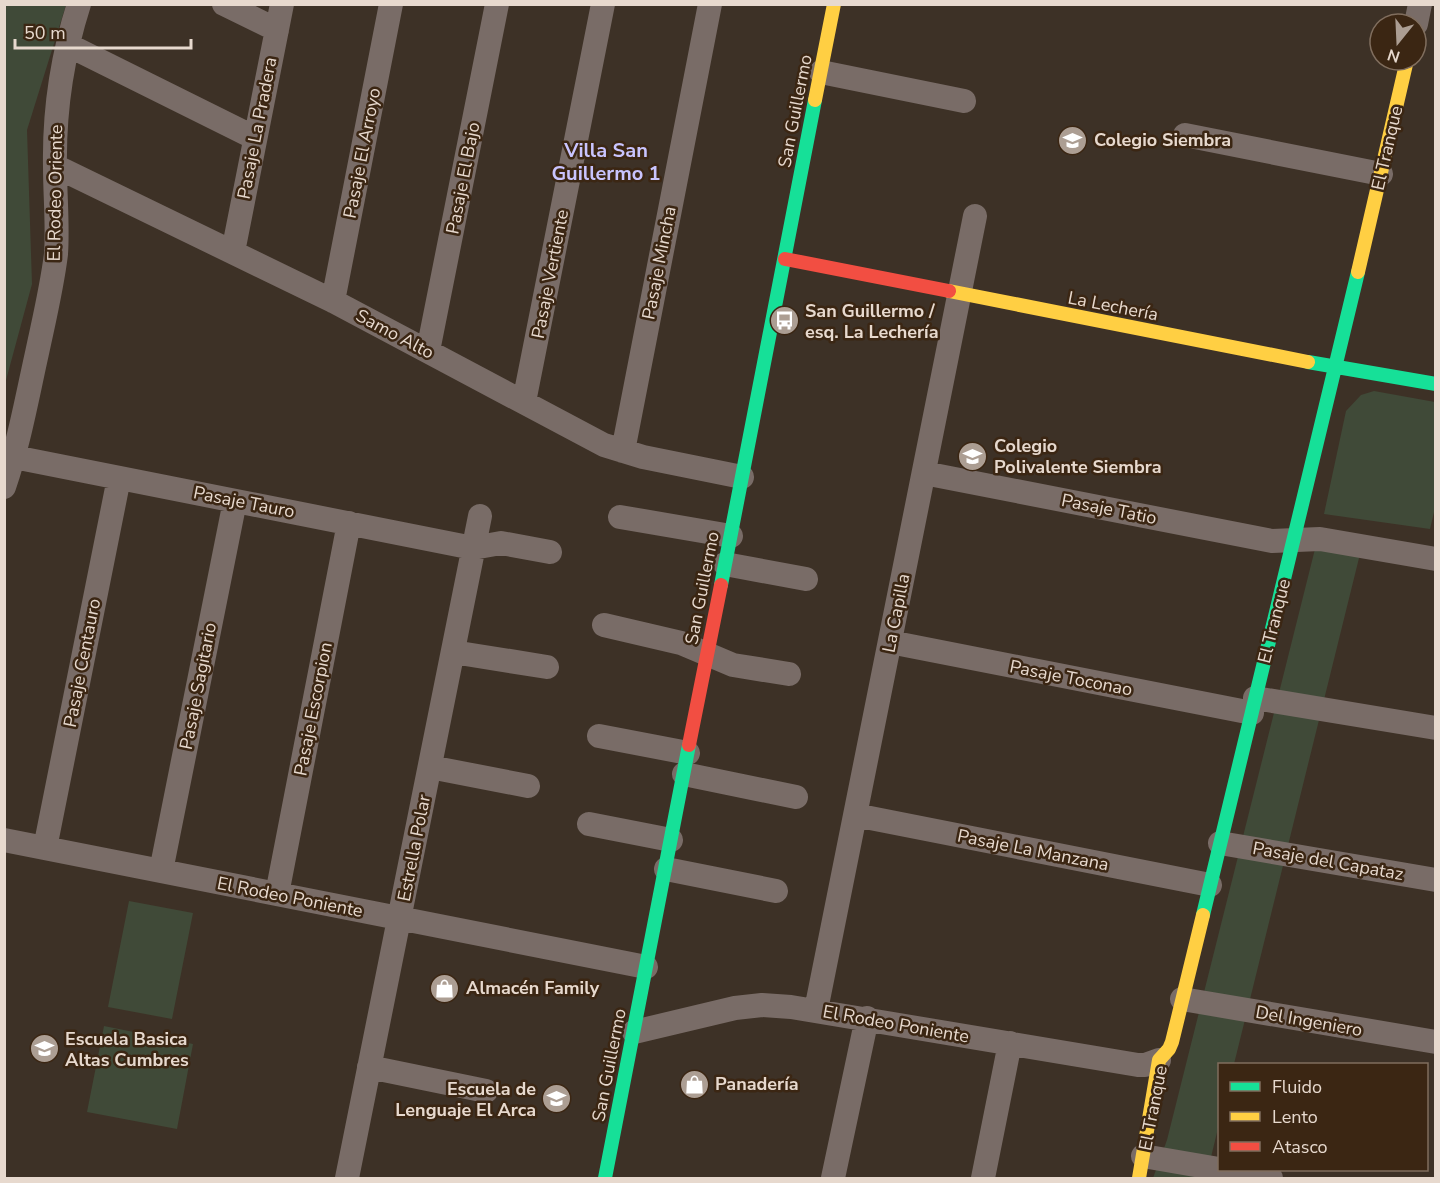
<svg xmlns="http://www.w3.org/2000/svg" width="1440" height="1183" font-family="'Nunito Sans',sans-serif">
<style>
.green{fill:#404a38}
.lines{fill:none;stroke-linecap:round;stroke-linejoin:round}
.street{stroke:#796c67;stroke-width:24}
.fast{stroke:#16e098;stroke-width:14}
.slow{stroke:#ffcf43;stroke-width:14}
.jam{stroke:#f24e42;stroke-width:14}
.labels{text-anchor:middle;stroke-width:5;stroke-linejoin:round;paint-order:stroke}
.street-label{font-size:18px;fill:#e7d9ce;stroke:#3b2613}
.poi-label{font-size:18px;font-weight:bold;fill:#e7d9ce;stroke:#3b2613;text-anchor:start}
.neighbourhood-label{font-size:20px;font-weight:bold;fill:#c9c4fe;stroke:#3b2613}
</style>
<rect width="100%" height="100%" fill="#3d3126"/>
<path class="green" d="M 5,4 L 66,5 L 27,130 L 32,284 L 5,384 Z
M 1374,391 L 1435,402 L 1435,508 L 1430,529 L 1324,514 L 1346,411 L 1361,395 Z
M 1316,545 L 1360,554 L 1234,1064 L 1220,1064 L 1219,1124 L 1206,1178 L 1153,1178 L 1167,1140 Z
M 129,901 L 193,913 L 172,1019 L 108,1007 Z
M 104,1026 L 193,1044 L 177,1129 L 87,1112 Z"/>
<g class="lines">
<path class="street" d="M 224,4 L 277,30
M 1416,24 L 1420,4
M 68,45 L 255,138
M 821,72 L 964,101
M 1185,135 L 1381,174
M 55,166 L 333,301 L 604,445 L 643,457 L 742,477
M 233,252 L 282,4
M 333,301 L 391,4
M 428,351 L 497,4
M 524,402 L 603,4
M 623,451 L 710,4
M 14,457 L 473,548 L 501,543 L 550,552
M 924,473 L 1272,541 L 1320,539 L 1436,559
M 4,487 C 19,443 27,398 37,353 C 44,320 52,287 56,254 C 58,225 55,196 55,167 C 54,112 62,57 79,4
M 620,517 L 731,536
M 725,564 L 806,579
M 604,625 L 681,643 L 733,665 L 789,674
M 890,642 L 1252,713
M 453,652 L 547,667
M 1255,698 L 1436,728
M 599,736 L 688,753
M 430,767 L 528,786
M 684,774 L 796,797
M 855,815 L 1210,885
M 589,824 L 671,840
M 4,840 L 646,967
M 1220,843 L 1436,880
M 45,848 L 119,478
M 666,869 L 776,891
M 161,871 L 235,501
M 277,894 L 349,523
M 1182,999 L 1436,1042
M 816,1010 L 975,216
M 634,1032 L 735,1008 L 762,1005 L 791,1007 L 1138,1065 L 1145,1065 L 1159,1060
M 369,1067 L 486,1091
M 1143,1156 L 1271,1178
M 347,1178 L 480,516
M 833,1178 L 867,1018
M 983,1178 L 1010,1043"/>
<path class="fast" d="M 1308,362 L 1436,384
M 721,585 L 815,100
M 1203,915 L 1358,272
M 605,1178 L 689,745"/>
<path class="slow" d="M 815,100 L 834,4
M 1358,272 L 1407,60
M 949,291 L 1308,362
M 1139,1178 L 1159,1060 L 1169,1049 L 1172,1042 L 1203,915"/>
<path class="jam" d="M 785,259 L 949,291
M 689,745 L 721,585"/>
</g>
<defs>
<symbol id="school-disc" viewBox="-11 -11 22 22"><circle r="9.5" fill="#ac9e93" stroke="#3b2613"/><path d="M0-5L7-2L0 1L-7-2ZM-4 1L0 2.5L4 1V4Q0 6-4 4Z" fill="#fff"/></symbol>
<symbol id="bus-disc" viewBox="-11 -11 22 22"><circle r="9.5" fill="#ac9e93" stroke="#3b2613"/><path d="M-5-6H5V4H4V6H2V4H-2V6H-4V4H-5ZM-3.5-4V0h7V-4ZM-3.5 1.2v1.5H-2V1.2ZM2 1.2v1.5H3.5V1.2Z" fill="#fff"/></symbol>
<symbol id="shop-disc" viewBox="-11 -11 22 22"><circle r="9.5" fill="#ac9e93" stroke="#3b2613"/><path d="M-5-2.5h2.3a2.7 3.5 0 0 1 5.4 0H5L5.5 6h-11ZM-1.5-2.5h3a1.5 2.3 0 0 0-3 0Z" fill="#fff"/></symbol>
</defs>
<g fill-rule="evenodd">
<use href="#school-disc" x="1056" y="124" width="33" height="33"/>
<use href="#bus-disc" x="768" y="304" width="33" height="33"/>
<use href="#school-disc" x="956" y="440" width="33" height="33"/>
<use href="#shop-disc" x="428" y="972" width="33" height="33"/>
<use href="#school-disc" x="28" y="1032" width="33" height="33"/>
<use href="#shop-disc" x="678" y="1068" width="33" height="33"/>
<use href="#school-disc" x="540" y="1082" width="33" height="33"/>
</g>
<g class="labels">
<g class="street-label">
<text transform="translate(795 111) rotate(-79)" y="6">San Guillermo</text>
<text transform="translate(257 128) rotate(-79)" y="6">Pasaje La Pradera</text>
<text transform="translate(1387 148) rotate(-77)" y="6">El Tranque</text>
<text transform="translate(362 153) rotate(-79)" y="6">Pasaje El Arroyo</text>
<text transform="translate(463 178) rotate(-79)" y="6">Pasaje El Bajo</text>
<text transform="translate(55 193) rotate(-89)" y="6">El Rodeo Oriente</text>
<text transform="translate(659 263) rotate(-79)" y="6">Pasaje Mincha</text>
<text transform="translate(550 274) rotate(-79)" y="6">Pasaje Vertiente</text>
<text transform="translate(1113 306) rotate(11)" y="6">La Lechería</text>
<text transform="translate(395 334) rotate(28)" y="6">Samo Alto</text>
<text transform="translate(244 502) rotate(11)" y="6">Pasaje Tauro</text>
<text transform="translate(1109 509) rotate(11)" y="6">Pasaje Tatio</text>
<text transform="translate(702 588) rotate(-79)" y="6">San Guillermo</text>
<text transform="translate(896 613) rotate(-79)" y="6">La Capilla</text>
<text transform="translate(1274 621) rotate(-76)" y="6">El Tranque</text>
<text transform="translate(82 663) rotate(-79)" y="6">Pasaje Centauro</text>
<text transform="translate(1071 678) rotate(11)" y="6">Pasaje Toconao</text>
<text transform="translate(198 686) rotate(-79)" y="6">Pasaje Sagitario</text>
<text transform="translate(313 709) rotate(-79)" y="6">Pasaje Escorpion</text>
<text transform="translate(414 848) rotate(-79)" y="6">Estrella Polar</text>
<text transform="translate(1033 850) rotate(11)" y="6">Pasaje La Manzana</text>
<text transform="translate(1328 861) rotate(10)" y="6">Pasaje del Capataz</text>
<text transform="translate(290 897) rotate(11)" y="6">El Rodeo Poniente</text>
<text transform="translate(1309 1021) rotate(10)" y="6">Del Ingeniero</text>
<text transform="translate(896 1024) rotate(10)" y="6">El Rodeo Poniente</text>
<text transform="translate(609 1065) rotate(-79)" y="6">San Guillermo</text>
<text transform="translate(1153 1108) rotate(-79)" y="6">El Tranque</text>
</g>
<g class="poi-label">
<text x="1094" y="146">Colegio Siembra</text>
<text x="805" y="317">San Guillermo /<tspan x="805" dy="21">esq. La Lechería</tspan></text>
<text x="994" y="452">Colegio<tspan x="994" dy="21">Polivalente Siembra</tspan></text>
<text x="466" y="994">Almacén Family</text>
<text x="65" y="1045">Escuela Basica<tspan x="65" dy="21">Altas Cumbres</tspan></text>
<text x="715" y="1090">Panadería</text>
<text x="536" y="1095" text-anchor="end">Escuela de<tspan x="536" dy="21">Lenguaje El Arca</tspan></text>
</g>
<g class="neighbourhood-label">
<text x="606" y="157">Villa San<tspan x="606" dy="23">Guillermo 1</tspan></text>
</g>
</g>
<rect width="1440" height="1183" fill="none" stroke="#e7d9ce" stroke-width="12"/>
<rect x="1218" y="1063" width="210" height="108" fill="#3b2613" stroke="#806e5e" stroke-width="1.5"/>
<rect x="1230" y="1082" width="30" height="9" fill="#16e098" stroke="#806e5e" stroke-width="1.5"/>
<text x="1272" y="1093" font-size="18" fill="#e7d9ce">Fluido</text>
<rect x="1230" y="1112" width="30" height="9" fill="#ffcf43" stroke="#806e5e" stroke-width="1.5"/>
<text x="1272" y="1123" font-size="18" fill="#e7d9ce">Lento</text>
<rect x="1230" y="1142" width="30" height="9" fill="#f24e42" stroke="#806e5e" stroke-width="1.5"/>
<text x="1272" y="1153" font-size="18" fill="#e7d9ce">Atasco</text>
<g transform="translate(1398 42) rotate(198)"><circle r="28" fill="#3b2613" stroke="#806e5e" stroke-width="1.5"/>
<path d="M0-4.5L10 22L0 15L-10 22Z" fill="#ac9e93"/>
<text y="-9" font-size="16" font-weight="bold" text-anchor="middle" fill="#e7d9ce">N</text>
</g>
<path d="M15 39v9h176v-9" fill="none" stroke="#e7d9ce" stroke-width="3"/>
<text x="24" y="39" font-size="18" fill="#e7d9ce" stroke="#3b2613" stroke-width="4.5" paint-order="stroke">50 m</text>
</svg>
